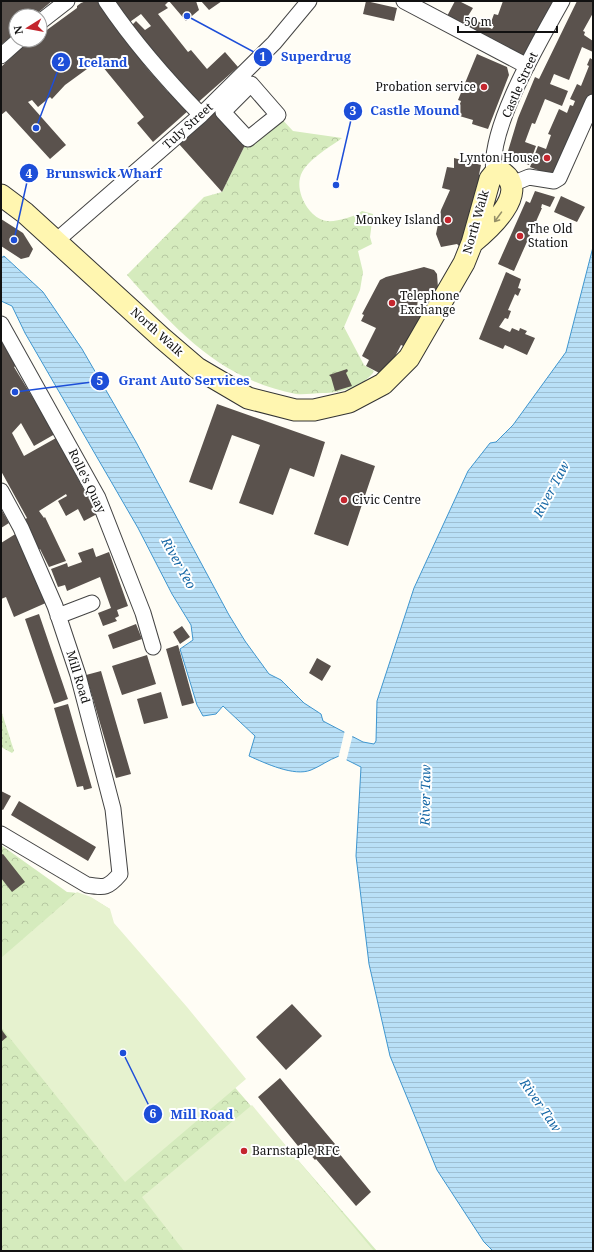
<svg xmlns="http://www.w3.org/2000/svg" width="594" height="1252" font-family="'Noto Serif',serif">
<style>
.park{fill:url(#park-crowns)}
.garden{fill:url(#garden-dots)}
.pitch{fill:#e6f2cf}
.water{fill:url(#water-rules);stroke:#3f96cf}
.pier{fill:#fffdf5}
.building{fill:#5a524d}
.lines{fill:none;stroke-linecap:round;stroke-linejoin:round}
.street-casing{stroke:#444;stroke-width:17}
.secondary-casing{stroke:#333;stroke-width:23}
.street{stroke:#fff;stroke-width:15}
.secondary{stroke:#fff6b0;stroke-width:21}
.oneway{stroke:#948f68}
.poi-dot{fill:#c4262e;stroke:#fff;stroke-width:1.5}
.labels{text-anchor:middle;stroke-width:4;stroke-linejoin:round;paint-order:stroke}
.street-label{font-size:12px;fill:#111;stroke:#fff}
.poi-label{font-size:12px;fill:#111;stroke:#fff;text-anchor:start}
.water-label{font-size:13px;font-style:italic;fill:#1768a6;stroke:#fff}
.leader{fill:none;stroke:#1d4ed8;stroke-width:1.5}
.callout-dot{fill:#1d4ed8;stroke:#fff;stroke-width:1.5}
.mark-label{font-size:12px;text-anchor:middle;font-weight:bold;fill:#fff}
.callout-label{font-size:13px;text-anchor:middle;font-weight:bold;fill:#1d4ed8;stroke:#fff;stroke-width:4;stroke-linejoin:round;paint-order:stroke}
</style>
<defs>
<pattern id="park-crowns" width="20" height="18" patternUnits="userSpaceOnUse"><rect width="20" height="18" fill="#d5ebbd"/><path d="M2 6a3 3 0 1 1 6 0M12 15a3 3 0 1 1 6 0" fill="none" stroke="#b6c8a1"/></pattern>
<pattern id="garden-dots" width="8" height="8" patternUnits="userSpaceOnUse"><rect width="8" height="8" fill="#d5ebbd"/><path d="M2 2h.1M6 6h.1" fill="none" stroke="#b6c8a1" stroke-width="1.8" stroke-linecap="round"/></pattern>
<pattern id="water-rules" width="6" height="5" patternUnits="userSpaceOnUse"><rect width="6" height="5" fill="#b9e0f7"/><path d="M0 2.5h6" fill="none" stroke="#9ebfd3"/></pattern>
</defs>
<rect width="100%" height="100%" fill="#fffdf5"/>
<path class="park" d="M 278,115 L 293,131 L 342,138 C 329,148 304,161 300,178 C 296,194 310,219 327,221 C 336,222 355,217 362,211 L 373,214 L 370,237 L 372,244 L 358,251 L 363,272 L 360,290 L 344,327 L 364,365 L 374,371 C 365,386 340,393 323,393 C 314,393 304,395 296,394 C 221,380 175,329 127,275 L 204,197 L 222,192 L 248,139 Z
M 1,845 L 67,892 C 84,892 96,901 110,909 L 105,924 L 224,1075 L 377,1251 L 1,1251 Z"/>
<path class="garden" d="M 1,710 L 14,751 L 12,753 L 1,747 Z"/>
<path class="pitch" d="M 77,892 L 91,897 L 110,909 L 114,923 L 187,1007 L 246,1079 L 125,1182 L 1,1027 L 1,958 Z
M 252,1105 L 374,1251 L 184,1251 L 142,1197 Z"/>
<path class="water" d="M 593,247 L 593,1251 L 493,1251 L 484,1242 L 437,1170 L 390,1056 L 369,964 L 356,856 L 361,767 L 339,756 C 328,760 321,766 311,770 C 294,777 265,763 249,756 L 255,736 L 223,706 L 216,714 L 203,716 L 197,705 L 180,649 L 193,640 L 191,625 L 172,594 L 138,528 L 25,333 L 12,306 L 1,301 L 1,258 L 4,256 L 43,292 L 82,349 L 136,442 L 229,615 L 245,641 L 269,674 L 281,680 L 304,703 L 321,714 L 323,721 L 363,742 L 374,744 L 376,741 L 377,701 L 414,588 L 468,471 L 490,443 L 496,442 L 513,425 L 566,352 Z"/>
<path class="pier" d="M 345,730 L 353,734 L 346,762 L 338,759 Z"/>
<path class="building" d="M 1,1 L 52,1 L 34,16 L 16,16 L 16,32 L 1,45 Z
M 86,1 L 101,1 L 146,67 L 168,92 L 171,89 L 189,110 L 153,142 L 137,123 L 144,117 L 98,61 L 65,85 L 52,99 L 50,97 L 38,107 L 32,100 L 28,102 L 66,145 L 50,159 L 6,111 L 1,115 L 1,67 L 30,40 L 40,40 L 40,35 L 77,8 L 77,6 L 81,3 Z
M 112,1 L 196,1 L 199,10 L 186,21 L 169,1 L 165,5 L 168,8 L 158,14 L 188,52 L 191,50 L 207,69 L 225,52 L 238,67 L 195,105 L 129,28 L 136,21 L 145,30 L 151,26 L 141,14 L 127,24 Z
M 201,1 L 222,1 L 209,10 Z
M 366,1 L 397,8 L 394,21 L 363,14 Z
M 455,1 L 459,1 L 473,8 L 468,16 L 492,29 L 494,26 L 490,25 L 494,14 L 498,15 L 503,1 L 553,1 L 540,34 L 522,59 L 445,20 Z
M 577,1 L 593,1 L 593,13 L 583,31 L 585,32 L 584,35 L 593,41 L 593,52 L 582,47 L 569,80 L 554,74 L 550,84 L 568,91 L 562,106 L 545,99 L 535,124 L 532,123 L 525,142 L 536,146 L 529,165 L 509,157 L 508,151 L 518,118 L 535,77 L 539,79 Z
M 477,54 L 507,67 L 509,75 L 488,129 L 472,124 L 473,120 L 456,115 L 461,101 L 458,100 Z
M 590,58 L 593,60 L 593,95 L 583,119 L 578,117 L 553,176 L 530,167 L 538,146 L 546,149 L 551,135 L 548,134 L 559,109 L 567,113 L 570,105 L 573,106 L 575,101 L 570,99 L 577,84 L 581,86 L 589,66 L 587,65 Z
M 218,107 L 248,139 L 222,192 L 179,144 Z
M 454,158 L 481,165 L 479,175 L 482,176 L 465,239 L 459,246 L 457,244 L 441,247 L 436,234 L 441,210 L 450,190 L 442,188 L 447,167 L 454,168 Z
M 535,191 L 555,197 L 550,207 L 542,204 L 541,208 L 542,208 L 514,271 L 498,264 L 526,201 L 530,203 Z
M 561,196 L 585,207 L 577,222 L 554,212 Z
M 1,219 L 23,233 L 33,249 L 29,257 L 21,259 L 1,246 Z
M 424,267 L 434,270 L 437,274 L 438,288 L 436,292 L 418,298 L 417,308 L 428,313 L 408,348 L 401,345 L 385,376 L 366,366 L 369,360 L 362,356 L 376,328 L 361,321 L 364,315 L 362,314 L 380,280 L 386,277 Z
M 506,272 L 521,279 L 518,288 L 521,289 L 518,296 L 515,294 L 508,310 L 511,311 L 508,319 L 505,318 L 499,327 L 510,332 L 512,328 L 519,331 L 520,328 L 527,331 L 525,334 L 535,338 L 527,355 L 505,345 L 503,349 L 479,339 Z
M 1,338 L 17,365 L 14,367 L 55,434 L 34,446 L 21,423 L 12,433 L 24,456 L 56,438 L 97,514 L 84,521 L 78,509 L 66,516 L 58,501 L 67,496 L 66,494 L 39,511 L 44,518 L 45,517 L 66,561 L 49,567 L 40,549 L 38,550 L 24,520 L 27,518 L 1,471 Z
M 347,369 L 348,371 L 346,373 L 352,386 L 335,391 L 331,377 L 329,375 Z
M 217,404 L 325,442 L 314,477 L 290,468 L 273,515 L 239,503 L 260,445 L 232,435 L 212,490 L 189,482 Z
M 341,454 L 375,466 L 348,546 L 314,534 Z
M 1,509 L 9,523 L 1,528 Z
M 17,533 L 48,602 L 14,617 L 6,597 L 1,599 L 1,543 Z
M 93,548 L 96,557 L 109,552 L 128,606 L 117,610 L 119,616 L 115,618 L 117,621 L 103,626 L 98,613 L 111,608 L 100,577 L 67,591 L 65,585 L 58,587 L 51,569 L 67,563 L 68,567 L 82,562 L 78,553 Z
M 39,614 L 68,699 L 54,704 L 25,619 Z
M 136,624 L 142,639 L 113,649 L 108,635 Z
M 182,626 L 190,637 L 180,644 L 173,632 Z
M 178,645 L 194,703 L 182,706 L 166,649 Z
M 147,655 L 156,684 L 122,695 L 112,666 Z
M 317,658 L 331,666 L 322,681 L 309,673 Z
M 101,671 L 131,774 L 116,778 L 86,675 Z
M 161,692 L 168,718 L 144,724 L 137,699 Z
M 68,704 L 92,788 L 84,790 L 83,786 L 77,787 L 54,708 Z
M 1,791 L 11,796 L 3,810 L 1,809 Z
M 19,801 L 96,847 L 88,861 L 11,815 Z
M 3,854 L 25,882 L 12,892 L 1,878 L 1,855 Z
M 292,1004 L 322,1036 L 286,1070 L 256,1037 Z
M 1,1029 L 7,1037 L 1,1042 Z
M 280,1078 L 340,1150 L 338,1152 L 371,1192 L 356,1206 L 316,1159 L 315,1160 L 301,1144 L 298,1146 L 258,1097 Z"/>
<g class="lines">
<defs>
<path id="street" d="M 106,1 C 135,44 165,78 201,115
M 404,1 L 527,66
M 40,22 L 67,1
M 1,56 L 19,40
M 251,84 L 278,115 L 248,139 L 223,112 Z
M 494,174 C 487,129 540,41 562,1
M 512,184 L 529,177 L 554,181 L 559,178 L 593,102
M 56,241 L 201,115 L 274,43 L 309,1
M 1,324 L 98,498 L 143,613 L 153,647
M 1,491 L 21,528 L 55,606 L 78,675 L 113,809 L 120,874 C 108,888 105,888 87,885 L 1,834
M 58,616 L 92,603"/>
<path id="secondary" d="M 1,195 L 25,213 L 162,338 L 197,368 L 248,398 L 295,410 L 314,410 L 349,402 L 383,384 L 409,358 L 464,263 L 472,243 L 490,179 L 494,174 L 503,173 C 530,193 488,230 472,243"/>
</defs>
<use href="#street" class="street-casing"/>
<use href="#secondary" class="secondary-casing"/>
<use href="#street" class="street"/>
<use href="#secondary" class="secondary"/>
</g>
<defs><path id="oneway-shaft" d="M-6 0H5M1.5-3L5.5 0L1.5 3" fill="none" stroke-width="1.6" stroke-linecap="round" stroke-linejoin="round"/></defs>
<use class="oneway" href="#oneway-shaft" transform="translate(498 217) rotate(126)"/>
<g class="poi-dot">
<circle cx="484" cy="87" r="4"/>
<circle cx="547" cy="158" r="4"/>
<circle cx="448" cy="220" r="4"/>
<circle cx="520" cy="236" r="4"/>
<circle cx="392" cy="303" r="4"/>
<circle cx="344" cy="500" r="4"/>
<circle cx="244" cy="1151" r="4"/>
</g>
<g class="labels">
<g class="street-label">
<text transform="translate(520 85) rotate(-66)" y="4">Castle Street</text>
<text transform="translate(188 126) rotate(-42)" y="4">Tuly Street</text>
<text transform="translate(476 222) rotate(-74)" y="4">North Walk</text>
<text transform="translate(157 332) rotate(42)" y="4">North Walk</text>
<text transform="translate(87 481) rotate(64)" y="4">Rolle's Quay</text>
<text transform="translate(78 677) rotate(73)" y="4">Mill Road</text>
</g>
<g class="poi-label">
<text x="476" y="91" text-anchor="end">Probation service</text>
<text x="539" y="162" text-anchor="end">Lynton House</text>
<text x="440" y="224" text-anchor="end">Monkey Island</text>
<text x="528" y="233">The Old<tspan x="528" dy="14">Station</tspan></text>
<text x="400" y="300">Telephone<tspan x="400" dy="14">Exchange</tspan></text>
<text x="352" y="504">Civic Centre</text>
<text x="252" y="1155">Barnstaple RFC</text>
</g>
<g class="water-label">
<text transform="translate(551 489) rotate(-62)" y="5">River Taw</text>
<text transform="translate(179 563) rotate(61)" y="5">River Yeo</text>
<text transform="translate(425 795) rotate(-89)" y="5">River Taw</text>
<text transform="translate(541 1105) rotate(55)" y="5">River Taw</text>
</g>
</g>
<path class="leader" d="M187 16L263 57M36 128L61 62M336 185L353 111M14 240L29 173M15 392L100 381M123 1053L153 1114"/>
<g class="callout-dot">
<circle cx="187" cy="16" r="4"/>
<circle cx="36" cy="128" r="4"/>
<circle cx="336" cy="185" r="4"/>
<circle cx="14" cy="240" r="4"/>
<circle cx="15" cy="392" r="4"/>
<circle cx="123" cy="1053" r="4"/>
<circle cx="263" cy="57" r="10"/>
<circle cx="61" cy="62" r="10"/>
<circle cx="353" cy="111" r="10"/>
<circle cx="29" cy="173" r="10"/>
<circle cx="100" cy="381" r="10"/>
<circle cx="153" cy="1114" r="10"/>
</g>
<g class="mark-label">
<text x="263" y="61">1</text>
<text x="61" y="66">2</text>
<text x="353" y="115">3</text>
<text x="29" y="178">4</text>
<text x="100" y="385">5</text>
<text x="153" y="1118">6</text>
</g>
<g class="callout-label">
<text x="316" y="61">Superdrug</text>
<text x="103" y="67">Iceland</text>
<text x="415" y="115">Castle Mound</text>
<text x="104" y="178">Brunswick Wharf</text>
<text x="184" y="385">Grant Auto Services</text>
<text x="202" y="1119">Mill Road</text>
</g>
<rect width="594" height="1252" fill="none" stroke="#111111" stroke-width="4"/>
<g transform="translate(28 28) rotate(259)"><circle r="19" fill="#ffffff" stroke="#a0a0a0"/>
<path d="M0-3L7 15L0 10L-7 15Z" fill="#c4262e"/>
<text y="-6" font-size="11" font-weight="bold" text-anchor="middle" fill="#111111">N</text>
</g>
<path d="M458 26v6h99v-6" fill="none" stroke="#111111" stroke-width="2"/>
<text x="464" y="26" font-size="12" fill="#111111" stroke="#ffffff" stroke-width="3" paint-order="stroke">50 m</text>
</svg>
